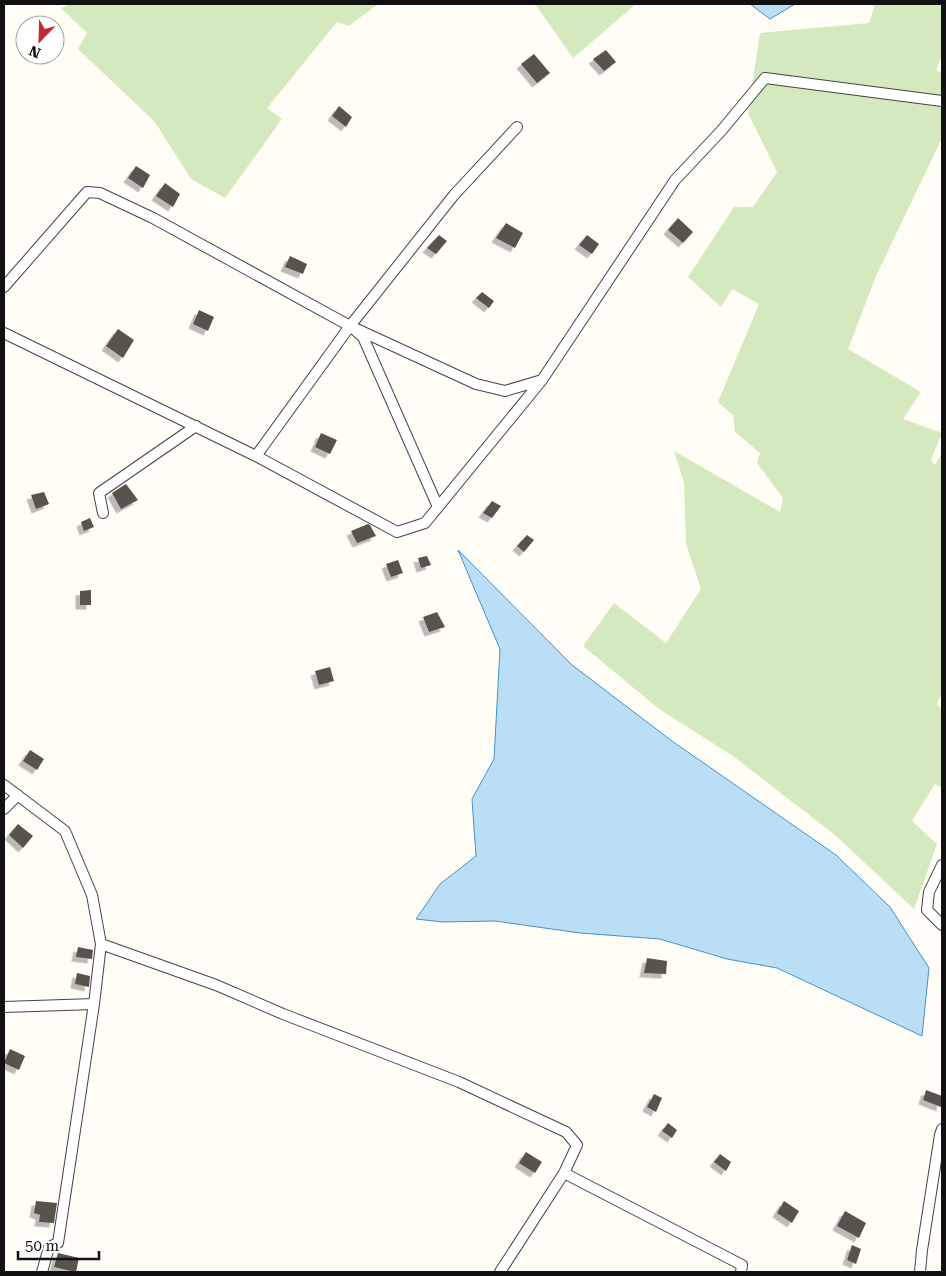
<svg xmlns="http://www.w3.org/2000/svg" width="946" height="1276" font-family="'Roboto Serif',serif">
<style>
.green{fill:#d4eabe}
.water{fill:#badef5;stroke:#4392cb}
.building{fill:#59524d;filter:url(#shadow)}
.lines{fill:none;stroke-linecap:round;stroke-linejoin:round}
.minor-casing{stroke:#444;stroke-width:12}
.minor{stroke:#fff;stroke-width:10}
</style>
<defs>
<filter id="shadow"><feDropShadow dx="-4.5" dy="4.5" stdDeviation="0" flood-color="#0004"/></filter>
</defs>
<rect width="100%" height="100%" fill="#fffdf5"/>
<path class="green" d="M 70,4 L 378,4 L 349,26 L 337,22 L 267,108 L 282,119 L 225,198 L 191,179 L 155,122 L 78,49 L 87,33 L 61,8 Z
M 535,4 L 636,4 L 573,58 Z
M 875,4 L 942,4 L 942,56 L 936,70 L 942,73 L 942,138 L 876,276 L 848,349 L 921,392 L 903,419 L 942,433 L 931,460 L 935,465 L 942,452 L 942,693 L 937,704 L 942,709 L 942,788 L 935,784 L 912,821 L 937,844 L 914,909 L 835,835 L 733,756 L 659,709 L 583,646 L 614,603 L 666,643 L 701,589 L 686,544 L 684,483 L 674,451 L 780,512 L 783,498 L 757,463 L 760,453 L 735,432 L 733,415 L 718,402 L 759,304 L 732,289 L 721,307 L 688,277 L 734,207 L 753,207 L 777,172 L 748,113 L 760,33 L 869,23 Z"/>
<path class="water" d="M 750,4 L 795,4 L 770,19 Z
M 458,550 L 572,665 L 672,741 L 836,855 L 890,907 L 929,968 L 922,1036 L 777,968 L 727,959 L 660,939 L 580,933 L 495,921 L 443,922 L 416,919 L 440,884 L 476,856 L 472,799 L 494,759 L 500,649 Z"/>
<path class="building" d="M 606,50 L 616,62 L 604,71 L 593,59 Z
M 534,54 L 550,73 L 537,83 L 521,64 Z
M 339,106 L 352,117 L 346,127 L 332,116 Z
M 136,166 L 150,175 L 143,188 L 128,178 Z
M 165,183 L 180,194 L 173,207 L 156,196 Z
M 678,218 L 693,232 L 683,243 L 668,230 Z
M 506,223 L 523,233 L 515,248 L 496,238 Z
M 439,235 L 447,241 L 436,254 L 427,248 Z
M 587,235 L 599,244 L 592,254 L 579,245 Z
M 290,256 L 307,264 L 303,274 L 285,267 Z
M 482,292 L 494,301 L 489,308 L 476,298 Z
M 199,310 L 214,317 L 208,331 L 193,324 Z
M 118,329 L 134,340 L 123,358 L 106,346 Z
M 321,433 L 337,440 L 330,454 L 315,447 Z
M 126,484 L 138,500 L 121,509 L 112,493 Z
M 44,492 L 49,504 L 36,509 L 31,495 Z
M 492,501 L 501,506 L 492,518 L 483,513 Z
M 90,518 L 94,527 L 84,531 L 81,522 Z
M 368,524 L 370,525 L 376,536 L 357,543 L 351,531 Z
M 527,535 L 534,540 L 524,552 L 517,546 Z
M 427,556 L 431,565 L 421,568 L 418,558 Z
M 398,560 L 403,573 L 391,577 L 386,564 Z
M 91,590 L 91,605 L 80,605 L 80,591 Z
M 437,612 L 445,627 L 429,632 L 423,617 Z
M 330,667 L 334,681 L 319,685 L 315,671 Z
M 30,750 L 44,759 L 37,770 L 23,761 Z
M 18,824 L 33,836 L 23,848 L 9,835 Z
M 78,947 L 93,950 L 92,959 L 76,957 Z
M 647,958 L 667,961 L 666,974 L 644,973 Z
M 77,973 L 90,976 L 89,987 L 75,984 Z
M 10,1049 L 25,1056 L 19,1070 L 4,1063 Z
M 926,1090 L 942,1096 L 941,1107 L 923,1100 Z
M 654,1094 L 662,1098 L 656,1112 L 647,1107 Z
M 668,1123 L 677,1130 L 672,1138 L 662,1131 Z
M 526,1152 L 542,1162 L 535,1173 L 519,1163 Z
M 720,1154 L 731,1162 L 726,1171 L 714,1162 Z
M 36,1201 L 57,1203 L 54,1223 L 39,1222 L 40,1215 L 34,1213 Z
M 784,1201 L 799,1211 L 792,1223 L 777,1213 Z
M 845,1211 L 866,1223 L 859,1238 L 837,1226 Z
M 852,1245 L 861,1249 L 856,1264 L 847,1260 Z
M 58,1253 L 79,1258 L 76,1272 L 54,1267 Z"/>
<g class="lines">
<defs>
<path id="minor" d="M 4,287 L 87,192 L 100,193 L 153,218 L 350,326 L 363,337 L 438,507
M 350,326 L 454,195 L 517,127
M 4,333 L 256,456 L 397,532 L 425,523 L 542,380 L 675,180 L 722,130 L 765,78 L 942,101
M 256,456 L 350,326 L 476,384 L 505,391 L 542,380
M 103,513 L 99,493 L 196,426
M 4,785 L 65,831 L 92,895 L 101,944 L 216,985 L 283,1014 L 459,1082 L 566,1132 L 577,1145 L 564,1173 L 500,1272
M 4,809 L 18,795
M 942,865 L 929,892 L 927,910 L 942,925
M 4,1007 L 94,1004 L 101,944
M 564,1173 L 742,1265 L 741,1272
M 42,1272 L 49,1247 L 58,1243 L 94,1004
M 920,1272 L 922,1250 L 940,1135 L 942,1129"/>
</defs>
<use href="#minor" class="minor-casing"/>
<use href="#minor" class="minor"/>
</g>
<rect width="946" height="1276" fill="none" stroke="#111111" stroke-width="10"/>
<g transform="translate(40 40) rotate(203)"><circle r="24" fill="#ffffff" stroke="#a0a0a0"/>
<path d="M0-4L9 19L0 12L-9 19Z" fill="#bf2a2e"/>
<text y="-8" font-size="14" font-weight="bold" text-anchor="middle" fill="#111111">N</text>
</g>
<path d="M18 1251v8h81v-8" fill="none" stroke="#111111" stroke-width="2.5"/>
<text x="25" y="1251" font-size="15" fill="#111111" stroke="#ffffff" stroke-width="4" paint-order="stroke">50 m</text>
</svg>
